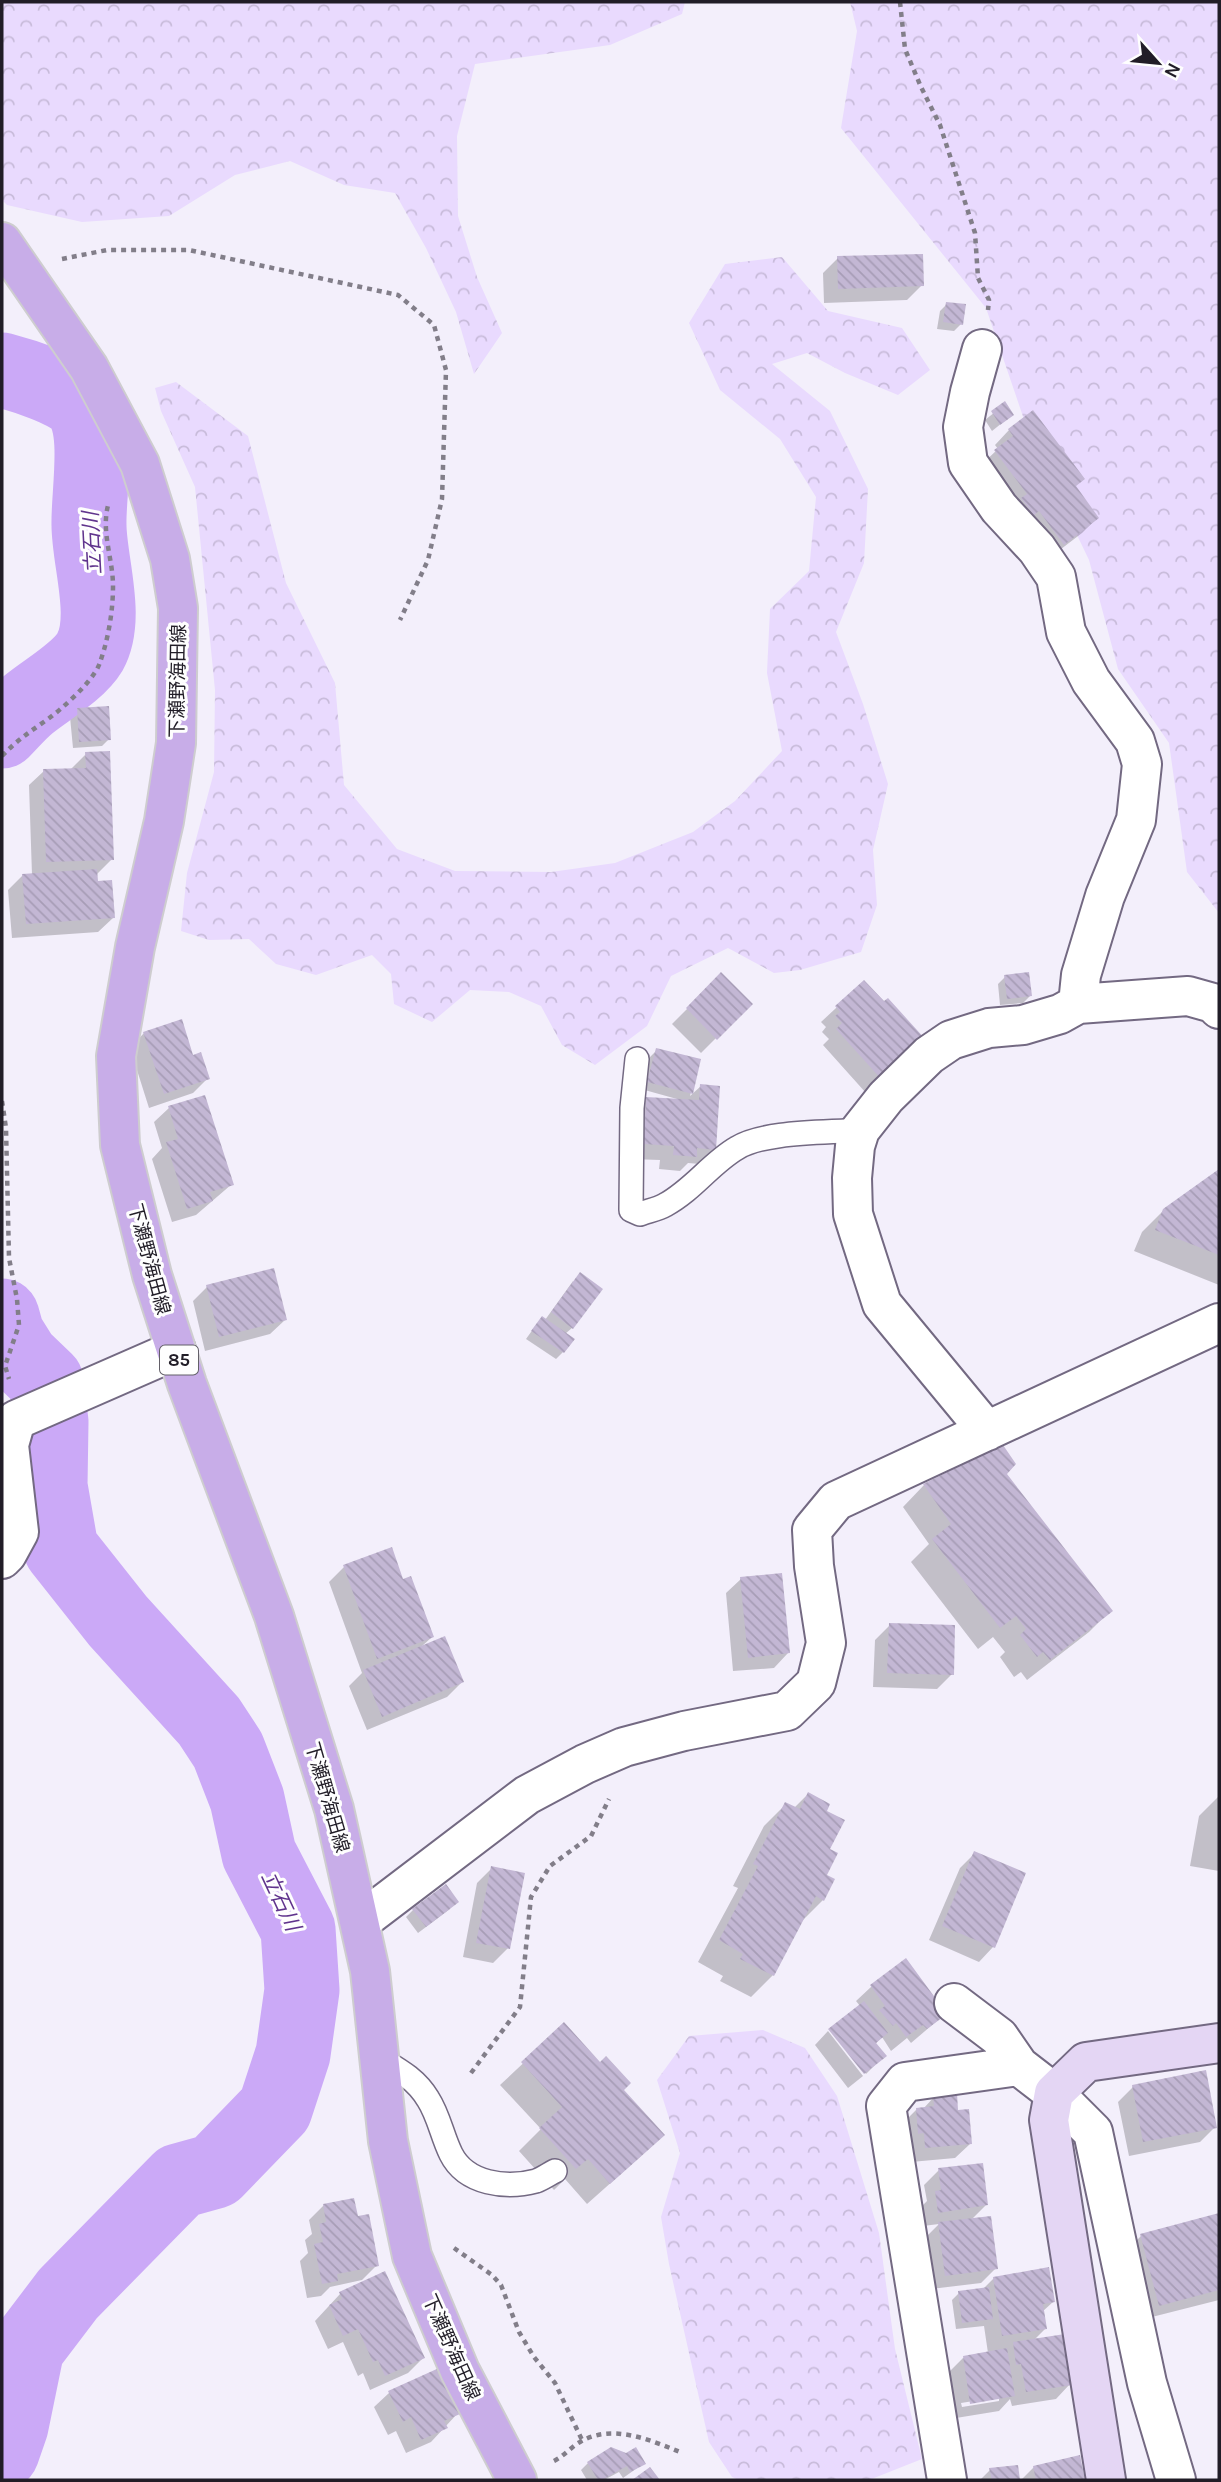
<svg xmlns="http://www.w3.org/2000/svg" width="1221" height="2482" font-family="Karla,'Noto Sans JP',sans-serif">
<style>
.forest{fill:url(#forest-crowns)}
.shadow{fill:#0003;fill-rule:evenodd}
.lines{fill:none;stroke-linecap:round;stroke-linejoin:round}
.river{stroke:#cba9f7;stroke-width:75}
.building{fill:url(#building-back-hatch)}
.lane-casing{stroke:#736982;stroke-width:26}
.street-casing{stroke:#736982;stroke-width:42}
.secondary-casing{stroke:#736982;stroke-width:42}
.primary-casing{stroke:#cecdcf;stroke-width:42}
.path{stroke:#827e89;stroke-width:4.5;stroke-dasharray:5 5;stroke-linecap:butt}
.lane{stroke:#fff;stroke-width:23}
.street{stroke:#fff;stroke-width:38}
.secondary{stroke:#e4d6f4;stroke-width:38}
.primary{stroke:#c8ade8;stroke-width:38}
.labels{text-anchor:middle;stroke-width:6;stroke-linejoin:round;paint-order:stroke}
.shield{fill:#fefefe;stroke:#636068;stroke-width:2}
.shield-label{font-size:18px;font-weight:bold;fill:#211d27}
.street-label{font-size:19px;fill:#211d27;stroke:#fefefe}
.water-label{font-size:21px;font-style:italic;fill:#60348d;stroke:#fefefe}
</style>
<defs>
<pattern id="forest-crowns" width="20" height="18" patternUnits="userSpaceOnUse" patternTransform="scale(1.75)"><rect width="20" height="18" fill="#e9dafe"/><path d="M2 6a3 3 0 1 1 6 0M12 15a3 3 0 1 1 6 0" fill="none" stroke="#c8bbda"/></pattern>
<pattern id="building-back-hatch" width="6" height="6" patternUnits="userSpaceOnUse" patternTransform="scale(1.75)"><rect width="6" height="6" fill="#c3b7d4"/><path d="M-1 5l2 2M0 0l6 6M5-1l2 2" fill="none" stroke="#a79db6"/></pattern>
</defs>
<rect width="100%" height="100%" fill="#f3effb"/>
<path class="forest" d="M 2,2 L 685,2 L 682,14 L 610,45 L 475,64 L 457,136 L 458,216 L 477,277 L 502,333 L 474,374 L 456,312 L 426,248 L 395,193 L 344,185 L 290,161 L 235,175 L 169,216 L 82,222 L 7,205 L 2,200 Z
M 850,2 L 1219,2 L 1219,913 L 1187,872 L 1169,743 L 1118,669 L 1089,560 L 1030,437 L 986,308 L 841,128 L 857,31 Z
M 782,257 L 828,311 L 902,328 L 930,370 L 898,395 L 845,373 L 807,353 L 772,364 L 830,411 L 868,489 L 864,563 L 836,632 L 863,704 L 888,784 L 873,850 L 877,905 L 861,952 L 800,970 L 774,973 L 728,948 L 671,976 L 647,1026 L 595,1065 L 562,1045 L 541,1006 L 509,992 L 470,990 L 432,1022 L 394,1004 L 391,974 L 372,955 L 316,975 L 276,964 L 249,939 L 209,940 L 181,931 L 187,873 L 214,772 L 215,690 L 195,487 L 161,411 L 155,388 L 176,382 L 248,436 L 286,583 L 335,683 L 344,785 L 397,849 L 455,871 L 551,872 L 615,863 L 693,832 L 735,801 L 782,751 L 767,673 L 770,609 L 809,571 L 816,497 L 780,439 L 720,390 L 689,323 L 725,264 Z
M 763,2030 L 805,2048 L 837,2096 L 879,2233 L 895,2349 L 922,2459 L 869,2480 L 739,2480 L 732,2477 L 709,2442 L 669,2264 L 661,2217 L 680,2153 L 657,2080 L 689,2036 Z"/>
<path class="shadow" d="M 838,258 L 922,285 L 907,300 L 824,303 L 823,273 Z
M 947,304 L 961,324 L 954,331 L 937,329 L 940,311 Z
M 1005,404 L 1012,415 L 992,431 L 985,420 Z
M 1009,430 L 1074,487 L 1097,518 L 1082,533 L 1048,559 L 980,466 L 998,449 L 995,445 Z
M 77,710 L 109,739 L 102,746 L 73,748 L 70,717 Z
M 86,754 L 112,859 L 97,874 L 96,883 L 113,918 L 98,932 L 12,938 L 8,890 L 23,875 L 32,875 L 29,785 L 44,771 L 70,770 Z
M 721,975 L 750,1004 L 701,1053 L 672,1024 Z
M 1005,977 L 1030,996 L 1023,1003 L 1000,1005 L 998,984 Z
M 864,982 L 924,1040 L 866,1093 L 823,1045 L 829,1039 L 822,1032 L 826,1027 L 821,1022 Z
M 144,1033 L 192,1057 L 208,1078 L 193,1093 L 149,1108 L 130,1048 Z
M 657,1050 L 699,1060 L 690,1096 L 701,1086 L 715,1149 L 700,1164 L 688,1163 L 680,1171 L 659,1169 L 660,1160 L 630,1159 L 632,1113 L 647,1099 L 677,1100 L 677,1099 L 641,1089 L 650,1057 Z
M 169,1108 L 232,1184 L 196,1215 L 172,1222 L 152,1159 L 162,1148 L 154,1122 Z
M 1219,1171 L 1219,1285 L 1134,1251 L 1142,1232 L 1164,1210 Z
M 573,1281 L 572,1328 L 565,1334 L 563,1352 L 556,1359 L 526,1339 L 536,1325 L 545,1320 Z
M 207,1287 L 285,1320 L 270,1334 L 205,1351 L 193,1301 Z
M 1005,1474 L 1110,1611 L 1089,1632 L 1027,1680 L 1021,1672 L 1014,1677 L 1000,1657 L 1005,1652 L 993,1637 L 978,1649 L 911,1562 L 929,1544 L 903,1507 L 924,1485 Z
M 344,1567 L 402,1582 L 432,1637 L 421,1647 L 462,1682 L 447,1697 L 367,1730 L 349,1686 L 362,1673 L 329,1582 Z
M 741,1579 L 788,1653 L 774,1668 L 733,1671 L 726,1593 Z
M 890,1625 L 952,1674 L 937,1689 L 873,1687 L 875,1640 Z
M 808,1794 L 824,1811 L 828,1850 L 824,1876 L 833,1880 L 823,1900 L 800,1923 L 773,1975 L 751,1997 L 720,1981 L 723,1976 L 698,1962 L 738,1888 L 733,1886 L 764,1826 L 786,1804 L 794,1808 Z
M 1219,1796 L 1219,1871 L 1190,1866 L 1199,1816 Z
M 974,1854 L 993,1947 L 979,1962 L 929,1940 L 960,1868 Z
M 492,1868 L 508,1948 L 493,1963 L 463,1957 L 477,1883 Z
M 450,1909 L 418,1933 L 406,1917 L 413,1910 Z
M 906,1961 L 945,2014 L 911,2043 L 907,2038 L 891,2051 L 882,2037 L 875,2044 L 884,2056 L 866,2074 L 831,2029 L 860,2006 L 856,2001 L 871,1987 Z
M 564,2025 L 641,2156 L 587,2204 L 565,2179 L 554,2190 L 519,2151 L 541,2129 L 500,2085 Z
M 828,2031 L 863,2076 L 848,2088 L 815,2045 Z
M 1133,2087 L 1215,2127 L 1200,2142 L 1129,2156 L 1118,2102 Z
M 934,2097 L 956,2112 L 970,2144 L 955,2158 L 911,2162 L 902,2124 L 916,2110 L 923,2109 Z
M 939,2170 L 986,2205 L 971,2220 L 996,2268 L 981,2283 L 931,2289 L 924,2239 L 939,2224 L 923,2226 L 921,2207 L 927,2201 L 924,2185 Z
M 324,2205 L 357,2218 L 377,2265 L 362,2280 L 330,2287 L 321,2296 L 307,2298 L 300,2261 L 308,2253 L 305,2240 L 312,2234 L 309,2220 Z
M 1219,2215 L 1219,2300 L 1144,2319 L 1126,2251 L 1141,2236 Z
M 994,2278 L 1053,2302 L 1042,2312 L 1045,2329 L 1033,2341 L 1070,2384 L 1056,2399 L 1012,2406 L 1010,2399 L 999,2411 L 956,2418 L 949,2372 L 963,2358 L 988,2353 L 984,2326 L 956,2329 L 952,2300 L 959,2293 L 983,2289 ZM 999,2397 L 999,2401 L 962,2407 L 961,2403 Z
M 340,2294 L 423,2358 L 408,2373 L 370,2390 L 363,2373 L 358,2376 L 343,2342 L 328,2349 L 315,2321 Z
M 389,2393 L 458,2413 L 431,2442 L 406,2453 L 396,2431 L 388,2435 L 374,2407 Z
M 1079,2457 L 1084,2480 L 1021,2480 L 1034,2467 Z
M 588,2463 L 643,2464 L 623,2478 L 619,2472 L 604,2480 L 587,2480 L 581,2470 Z
M 1016,2467 L 1018,2480 L 980,2480 L 990,2470 Z"/>
<g class="lines">
<path class="river" d="M 2,370 C 21,375 67,389 80,404 C 101,428 88,494 89,525 C 89,561 109,618 90,652 C 78,672 46,690 29,704 C 19,712 11,722 2,731
M 2,1316 L 7,1334 L 22,1358 L 46,1381 L 51,1422 L 50,1486 L 61,1549 L 118,1621 L 209,1721 L 228,1750 L 247,1799 L 259,1854 L 298,1929 L 302,1990 L 293,2054 L 275,2109 L 215,2171 L 179,2181 L 68,2294 L 27,2348 L 11,2426 L 2,2452"/>
</g>
<path class="building" d="M 923,254 L 924,286 L 838,289 L 837,256 Z
M 946,302 L 966,304 L 963,325 L 943,322 Z
M 1005,401 L 1014,415 L 1000,425 L 991,411 Z
M 1033,410 L 1085,479 L 1076,486 L 1099,518 L 1064,545 L 1039,511 L 1034,515 L 1021,498 L 1027,494 L 994,450 L 1013,436 L 1008,429 Z
M 109,706 L 111,740 L 79,742 L 77,708 Z
M 110,751 L 114,860 L 46,862 L 43,769 L 86,768 L 85,752 Z
M 97,869 L 98,881 L 112,880 L 115,918 L 26,924 L 22,874 Z
M 721,972 L 753,1004 L 717,1040 L 686,1008 Z
M 1029,972 L 1032,996 L 1007,999 L 1004,975 Z
M 864,980 L 884,1001 L 888,998 L 926,1040 L 882,1080 L 836,1029 L 842,1023 L 835,1016 L 840,1012 L 835,1006 Z
M 182,1019 L 193,1055 L 201,1052 L 210,1079 L 164,1094 L 143,1032 Z
M 656,1048 L 701,1059 L 693,1094 L 647,1082 Z
M 700,1084 L 720,1086 L 716,1150 L 697,1148 L 697,1157 L 673,1155 L 674,1146 L 644,1144 L 646,1097 L 699,1100 Z
M 205,1095 L 234,1185 L 210,1192 L 213,1201 L 187,1209 L 166,1142 L 178,1139 L 168,1106 Z
M 1219,1169 L 1219,1255 L 1155,1230 L 1163,1209 Z
M 274,1268 L 287,1320 L 219,1337 L 206,1285 Z
M 580,1272 L 603,1289 L 573,1329 L 551,1312 Z
M 542,1316 L 575,1339 L 564,1353 L 531,1331 Z
M 1003,1445 L 1016,1464 L 1007,1474 L 1113,1611 L 1050,1660 L 1043,1652 L 1037,1657 L 1020,1635 L 1026,1629 L 1016,1616 L 1000,1628 L 932,1539 L 951,1524 L 923,1484 Z
M 392,1547 L 403,1579 L 411,1576 L 434,1637 L 377,1659 L 343,1565 Z
M 782,1573 L 790,1653 L 748,1658 L 740,1577 Z
M 889,1623 L 955,1625 L 954,1675 L 887,1673 Z
M 445,1636 L 464,1682 L 382,1717 L 363,1670 Z
M 808,1792 L 830,1804 L 827,1811 L 845,1820 L 830,1849 L 838,1853 L 827,1875 L 835,1879 L 824,1901 L 816,1896 L 774,1976 L 740,1959 L 743,1954 L 719,1940 L 758,1866 L 753,1864 L 785,1802 L 800,1809 Z
M 974,1851 L 1026,1873 L 995,1948 L 942,1926 Z
M 491,1866 L 525,1873 L 510,1949 L 476,1943 Z
M 446,1884 L 459,1902 L 426,1927 L 412,1909 Z
M 906,1958 L 947,2014 L 927,2029 L 923,2025 L 906,2037 L 896,2023 L 893,2026 L 879,2010 L 885,2006 L 870,1985 Z
M 864,2001 L 888,2033 L 876,2043 L 887,2056 L 864,2074 L 828,2029 Z
M 564,2022 L 600,2062 L 606,2056 L 631,2083 L 624,2090 L 665,2135 L 610,2184 L 588,2159 L 576,2169 L 539,2128 L 562,2107 L 521,2062 Z
M 1206,2070 L 1217,2128 L 1143,2142 L 1132,2085 Z
M 957,2093 L 958,2110 L 969,2109 L 972,2144 L 925,2148 L 924,2133 L 918,2134 L 916,2108 L 934,2106 L 933,2096 Z
M 983,2163 L 988,2205 L 938,2213 L 935,2191 L 941,2190 L 938,2168 Z
M 354,2198 L 358,2216 L 369,2214 L 379,2266 L 337,2274 L 338,2281 L 322,2284 L 314,2244 L 323,2242 L 319,2224 L 326,2222 L 323,2204 Z
M 1219,2213 L 1219,2290 L 1159,2306 L 1140,2234 Z
M 991,2216 L 998,2269 L 945,2276 L 938,2222 Z
M 1049,2267 L 1055,2302 L 1043,2304 L 1047,2329 L 1002,2336 L 993,2277 Z
M 385,2271 L 425,2358 L 385,2376 L 378,2360 L 373,2362 L 358,2329 L 343,2336 L 329,2305 L 342,2299 L 339,2292 Z
M 989,2287 L 993,2319 L 962,2323 L 958,2291 Z
M 1065,2334 L 1072,2385 L 1026,2392 L 1021,2364 L 1016,2365 L 1013,2342 Z
M 1007,2348 L 1015,2396 L 970,2404 L 963,2356 Z
M 439,2368 L 460,2414 L 444,2421 L 448,2428 L 421,2440 L 411,2417 L 403,2422 L 388,2391 Z
M 611,2447 L 626,2453 L 636,2447 L 646,2464 L 630,2472 L 627,2466 L 602,2480 L 598,2480 L 587,2462 Z
M 1080,2455 L 1085,2480 L 1036,2480 L 1033,2466 Z
M 1018,2465 L 1020,2480 L 992,2480 L 989,2468 Z
M 650,2467 L 660,2480 L 632,2480 Z"/>
<g class="lines">
<defs>
<path id="lane" d="M 637,1059 L 632,1108 L 631,1210 L 640,1214 C 648,1211 658,1209 665,1205 C 693,1190 711,1163 737,1148 C 764,1131 827,1133 860,1130
M 379,2058 C 399,2070 416,2079 428,2099 C 439,2116 442,2136 451,2154 C 466,2184 506,2189 536,2181 C 542,2179 549,2174 555,2171"/>
<path id="street" d="M 982,349 L 970,392 L 963,427 L 968,463 L 999,508 L 1037,549 L 1056,577 L 1066,632 L 1091,681 L 1135,741 L 1142,764 L 1136,820 L 1105,896 L 1081,975 L 1078,1004
M 987,1431 L 882,1304 L 853,1214 L 852,1178 L 855,1146 L 860,1130 L 886,1097 L 929,1055 L 951,1040 L 989,1028 L 1023,1025 L 1060,1014 L 1078,1004 L 1188,996 L 1213,1003 L 1219,1009
M 2,1559 L 7,1554 L 19,1532 L 9,1445 L 16,1420 L 176,1350
M 360,1922 L 527,1795 L 585,1764 L 624,1747 L 684,1731 L 787,1711 L 816,1683 L 826,1643 L 814,1566 L 812,1530 L 836,1501 L 1219,1323
M 954,2003 L 999,2037 L 1019,2066
M 947,2480 L 886,2106 L 905,2082 L 1019,2066 L 1054,2093 L 1093,2132 L 1147,2383 L 1176,2480"/>
<path id="secondary" d="M 1106,2480 L 1049,2120 L 1054,2093 L 1086,2062 L 1219,2043"/>
<path id="primary" d="M 2,242 L 89,368 L 140,464 L 170,559 L 178,608 L 176,743 L 164,821 L 135,947 L 116,1056 L 120,1145 L 152,1275 L 187,1384 L 274,1616 L 334,1809 L 370,1971 L 388,2141 L 412,2256 L 460,2371 L 517,2480"/>
</defs>
<use href="#lane" class="lane-casing"/>
<use href="#street" class="street-casing"/>
<use href="#secondary" class="secondary-casing"/>
<use href="#primary" class="primary-casing"/>
<path class="path" d="M 900,2 L 905,49 L 921,87 L 940,125 L 975,233 L 978,278 L 989,300 L 988,310
M 62,259 L 107,250 L 189,250 L 398,295 L 434,325 L 446,370 L 442,499 L 428,560 L 400,620
M 2,756 C 16,741 31,731 48,719 C 63,708 92,682 99,665 C 108,641 113,612 113,586 C 113,558 100,530 109,502
M 2,1101 L 6,1128 L 9,1258 L 17,1299 L 19,1325 L 5,1366 L 9,1379
M 471,2073 L 520,2007 L 531,1897 L 550,1866 L 591,1836 L 609,1799
M 454,2248 L 492,2275 L 501,2285 L 519,2332 L 534,2357 L 555,2383 L 582,2440
M 554,2461 C 564,2456 571,2447 580,2442 C 612,2423 650,2440 680,2452"/>
<use href="#lane" class="lane"/>
<use href="#street" class="street"/>
<use href="#secondary" class="secondary"/>
<use href="#primary" class="primary"/>
</g>
<g class="labels">
<rect class="shield" x="160" y="1345.5" width="38" height="29" rx="5"/>
<g class="shield-label">
<text x="179" y="1366">85</text>
</g>
<g class="street-label">
<text transform="translate(177 681) rotate(-89)" y="7">下瀬野海田線</text>
<text transform="translate(150 1259) rotate(75)" y="7">下瀬野海田線</text>
<text transform="translate(328 1797) rotate(74)" y="7">下瀬野海田線</text>
<text transform="translate(452 2347) rotate(66)" y="7">下瀬野海田線</text>
</g>
<g class="water-label">
<text transform="translate(92 543) rotate(-93)" y="7">立石川</text>
<text transform="translate(281 1901) rotate(65)" y="7">立石川</text>
</g>
</g>
<rect width="1221" height="2482" fill="none" stroke="#211d27" stroke-width="7"/>
<g transform="translate(1158 63) rotate(117)" stroke="#fefefe" stroke-width="5" paint-order="stroke">
<path d="M0-5L12 26L0 18L-12 26Z" fill="#211d27"/>
<text y="-10" font-size="19" font-weight="bold" text-anchor="middle" fill="#211d27">N</text>
</g>
</svg>
